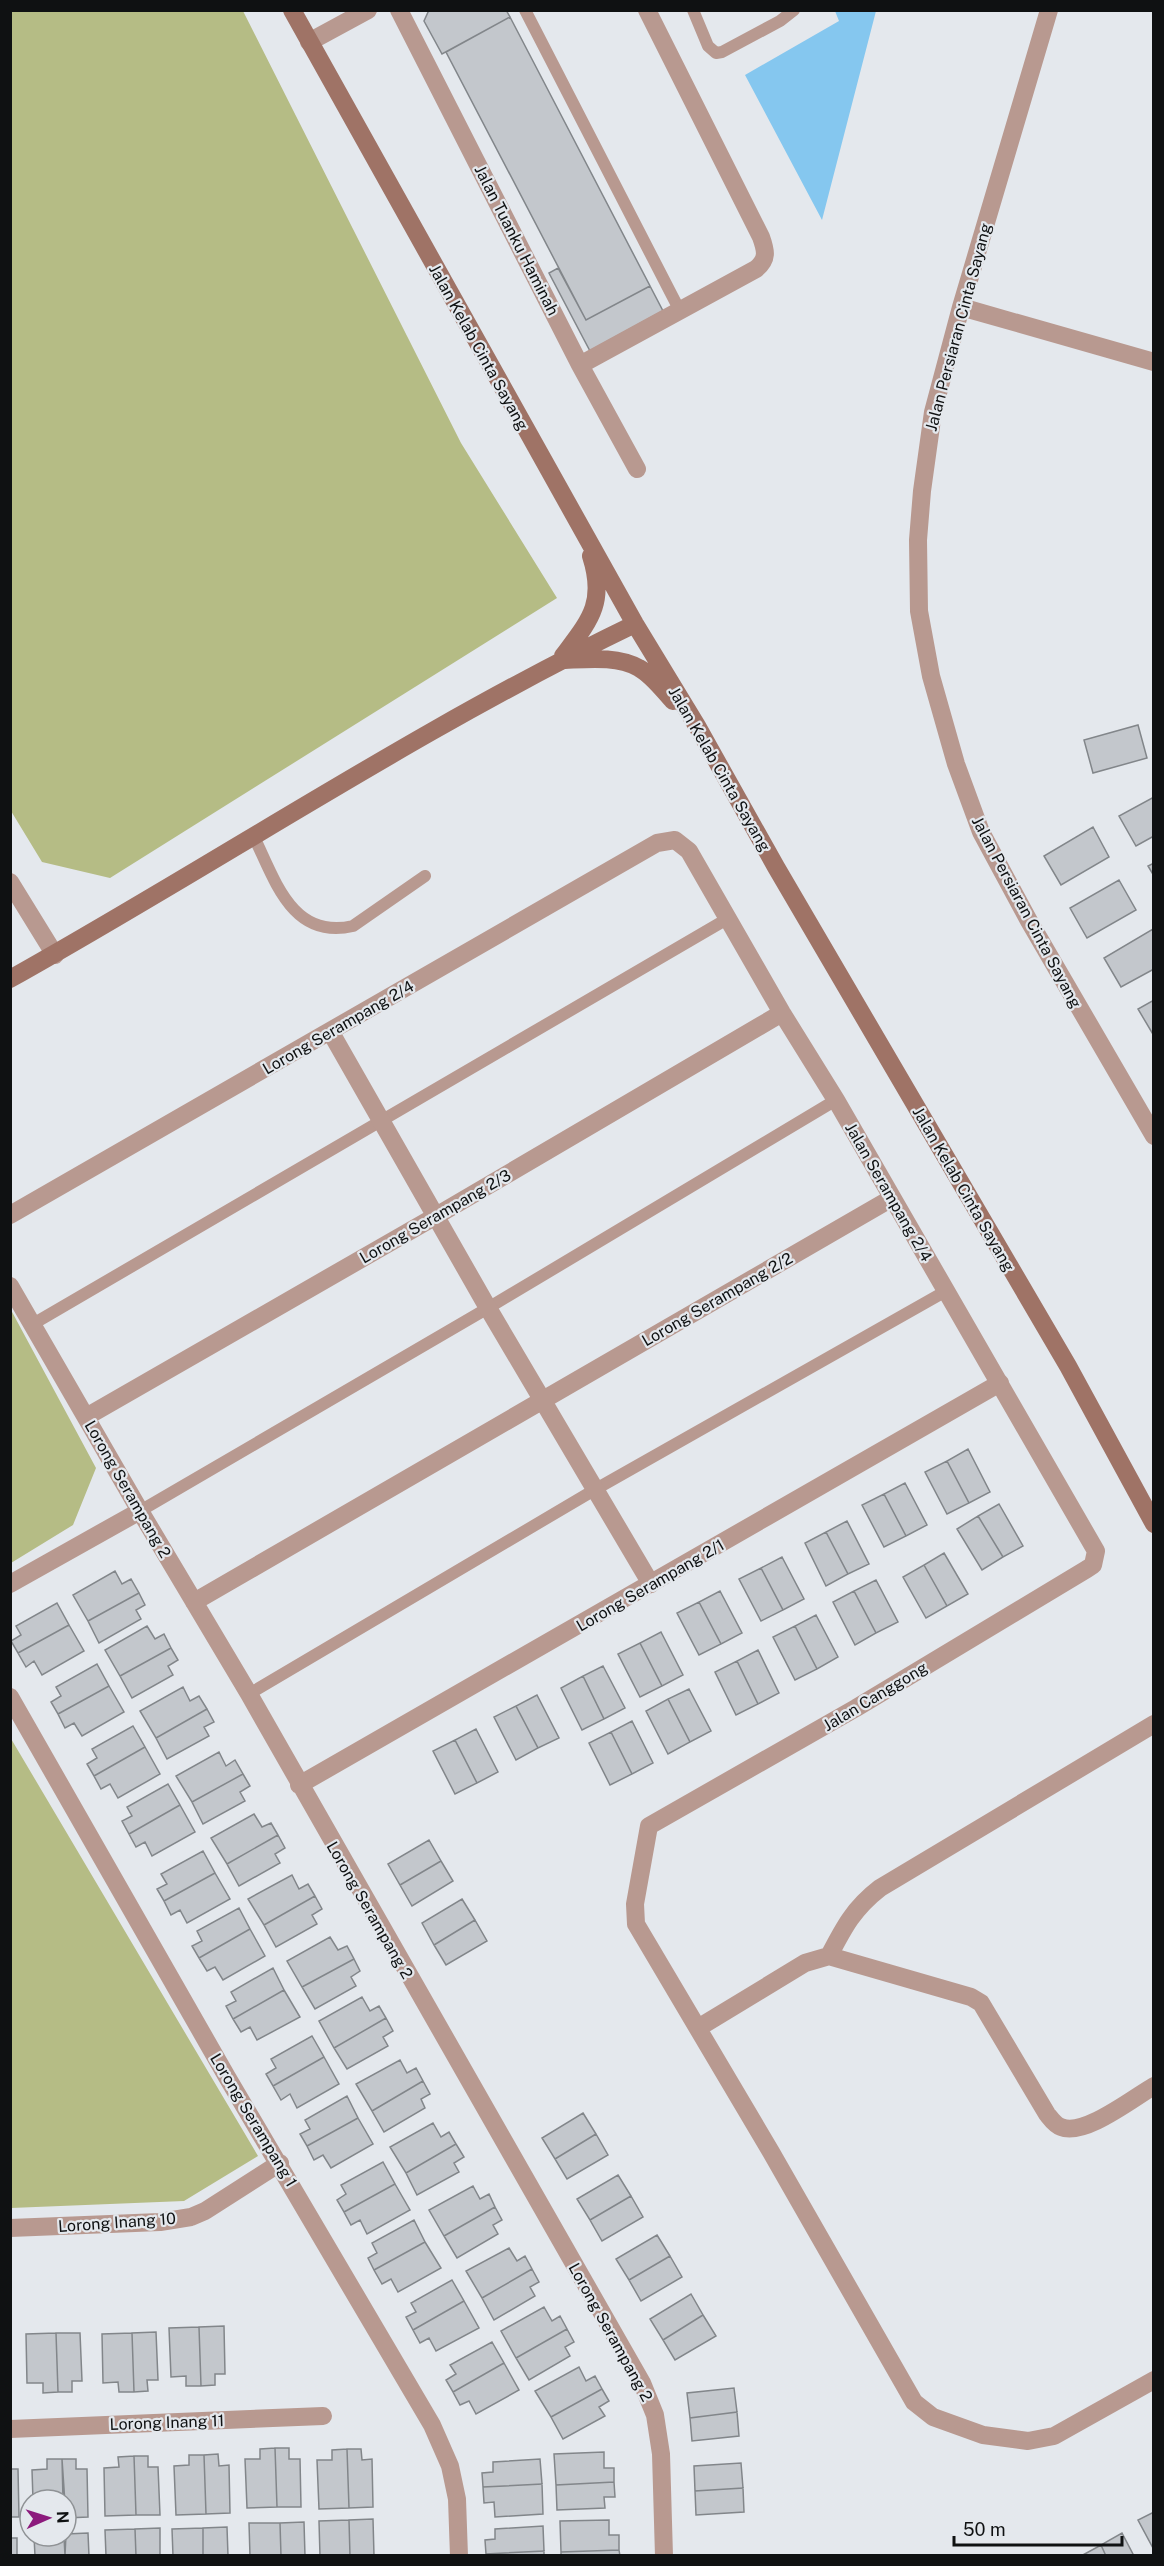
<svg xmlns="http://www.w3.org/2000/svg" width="1164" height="2566" font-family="'Public Sans',sans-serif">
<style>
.green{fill:#b5bc85}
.water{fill:#85c7ef}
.building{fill:#c3c7cc;stroke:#82868a;stroke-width:1.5}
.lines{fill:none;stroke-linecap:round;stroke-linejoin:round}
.lane{stroke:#b89990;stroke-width:12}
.street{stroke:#b89990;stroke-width:18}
.secondary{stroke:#9f7366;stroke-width:18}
.labels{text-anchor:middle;stroke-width:4.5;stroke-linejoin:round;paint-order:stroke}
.street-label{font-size:16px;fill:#0f1112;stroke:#e4e8ed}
</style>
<rect width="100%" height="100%" fill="#e4e8ed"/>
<path class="green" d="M 11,10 L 243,11 L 461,443 L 557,598 L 110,878 L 42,862 L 11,811 Z
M 11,1310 L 96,1468 L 73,1525 L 11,1563 Z
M 10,1737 L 258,2156 L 184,2201 L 11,2208 Z"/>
<path class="water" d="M 835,11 L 876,11 L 822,220 L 745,75 L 839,21 Z"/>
<path class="building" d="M 429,10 L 506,10 L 510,17 L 442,54 L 424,21 Z
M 510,17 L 650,286 L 586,320 L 446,52 Z
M 558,268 L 586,320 L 650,286 L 663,311 L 590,351 L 549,273 Z
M 1138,725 L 1147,758 L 1093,773 L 1084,740 Z
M 1154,797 L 1154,836 L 1136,846 L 1119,816 Z
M 1093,827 L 1109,857 L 1061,885 L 1044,856 Z
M 1154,863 L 1154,876 L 1148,866 Z
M 1119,880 L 1136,910 L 1087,938 L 1070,908 Z
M 1153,929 L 1154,969 L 1121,987 L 1104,958 Z
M 1154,1000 L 1154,1036 L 1138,1009 Z
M 968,1449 L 990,1492 L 969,1503 L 947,1461 Z
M 947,1461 L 969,1503 L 947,1514 L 925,1472 Z
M 905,1483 L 927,1525 L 906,1536 L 884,1494 Z
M 884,1494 L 906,1536 L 884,1547 L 862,1505 Z
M 999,1504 L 1023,1546 L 1003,1557 L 978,1516 Z
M 978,1516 L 1003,1557 L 982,1570 L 957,1529 Z
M 847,1521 L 869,1564 L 848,1574 L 826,1532 Z
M 826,1532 L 848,1574 L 826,1586 L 805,1543 Z
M 944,1553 L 968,1594 L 947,1606 L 924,1565 Z
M 782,1557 L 804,1599 L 783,1610 L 761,1568 Z
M 924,1565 L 947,1606 L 926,1618 L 903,1577 Z
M 761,1568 L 783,1610 L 761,1621 L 739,1579 Z
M 115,1571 L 122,1584 L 131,1579 L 139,1593 L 88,1621 L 73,1595 Z
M 876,1580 L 898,1622 L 876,1633 L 854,1591 Z
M 720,1591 L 742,1633 L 721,1644 L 699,1602 Z
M 854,1591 L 876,1633 L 855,1645 L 833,1602 Z
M 139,1593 L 145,1605 L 136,1610 L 141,1619 L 99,1643 L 88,1621 Z
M 699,1602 L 721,1644 L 699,1655 L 677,1613 Z
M 57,1603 L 69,1625 L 18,1653 L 11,1641 L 21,1635 L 16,1626 Z
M 816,1615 L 838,1657 L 817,1669 L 795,1626 Z
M 69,1625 L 84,1651 L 42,1675 L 34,1661 L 26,1667 L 18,1653 Z
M 147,1626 L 155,1639 L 164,1634 L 171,1648 L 120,1676 L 105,1650 Z
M 795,1626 L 817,1669 L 795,1680 L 773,1637 Z
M 661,1632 L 683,1675 L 662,1686 L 640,1643 Z
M 640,1643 L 662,1686 L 640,1697 L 618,1654 Z
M 171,1648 L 178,1660 L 168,1666 L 173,1675 L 132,1698 L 120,1676 Z
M 758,1650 L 779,1693 L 758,1704 L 737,1661 Z
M 737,1661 L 758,1704 L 736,1715 L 715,1672 Z
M 97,1664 L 109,1686 L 58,1714 L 51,1702 L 61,1696 L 56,1687 Z
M 603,1666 L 625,1708 L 604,1719 L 583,1676 Z
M 583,1676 L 604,1719 L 582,1730 L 561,1688 Z
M 109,1686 L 124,1712 L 82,1736 L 74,1723 L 65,1728 L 58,1714 Z
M 183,1687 L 190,1701 L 199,1696 L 207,1709 L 156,1738 L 140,1711 Z
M 689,1689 L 711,1731 L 690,1742 L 668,1699 Z
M 537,1695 L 559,1738 L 538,1748 L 516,1706 Z
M 668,1699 L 690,1742 L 668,1754 L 646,1711 Z
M 516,1706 L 538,1748 L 516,1760 L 494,1717 Z
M 207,1709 L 214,1722 L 204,1727 L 209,1736 L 167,1759 L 156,1738 Z
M 632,1721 L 653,1763 L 632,1774 L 611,1732 Z
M 133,1726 L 145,1747 L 94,1776 L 87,1764 L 97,1758 L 92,1749 Z
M 476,1729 L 498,1772 L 477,1783 L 455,1740 Z
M 611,1732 L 632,1774 L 610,1785 L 589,1743 Z
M 455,1740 L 477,1783 L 455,1794 L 433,1751 Z
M 145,1747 L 160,1774 L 118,1798 L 110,1784 L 101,1789 L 94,1776 Z
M 219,1752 L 226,1766 L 235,1760 L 243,1774 L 192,1802 L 176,1776 Z
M 243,1774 L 250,1786 L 240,1792 L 245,1801 L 203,1824 L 192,1802 Z
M 168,1784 L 180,1805 L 129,1834 L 122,1821 L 132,1816 L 127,1807 Z
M 180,1805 L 195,1832 L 152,1856 L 145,1842 L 136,1847 L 129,1834 Z
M 254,1814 L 262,1827 L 271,1823 L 278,1835 L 227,1864 L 211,1838 Z
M 278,1835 L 285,1848 L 275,1854 L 280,1863 L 239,1886 L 227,1864 Z
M 429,1840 L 441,1861 L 400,1885 L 388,1864 Z
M 203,1851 L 215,1873 L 164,1901 L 157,1889 L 167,1884 L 161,1874 Z
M 441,1861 L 453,1881 L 412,1906 L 400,1885 Z
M 215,1873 L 230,1899 L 187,1923 L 180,1910 L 171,1915 L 164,1901 Z
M 292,1875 L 299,1889 L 308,1884 L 315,1896 L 264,1925 L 248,1899 Z
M 315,1896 L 322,1909 L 312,1915 L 317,1924 L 276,1947 L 264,1925 Z
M 462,1899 L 475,1920 L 434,1945 L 422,1923 Z
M 239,1908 L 250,1929 L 199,1958 L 192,1946 L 202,1941 L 197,1931 Z
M 475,1920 L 487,1941 L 446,1965 L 434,1945 Z
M 250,1929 L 265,1956 L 223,1980 L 215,1967 L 207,1971 L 199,1958 Z
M 330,1937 L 338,1950 L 347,1946 L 354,1959 L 302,1987 L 287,1961 Z
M 354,1959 L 360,1971 L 351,1977 L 356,1986 L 315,2009 L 302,1987 Z
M 273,1968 L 284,1990 L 233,2019 L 226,2006 L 236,2001 L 231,1992 Z
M 284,1990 L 300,2017 L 257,2040 L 250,2027 L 241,2032 L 233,2019 Z
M 362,1997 L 370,2011 L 379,2006 L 386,2018 L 334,2048 L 319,2021 Z
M 386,2018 L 393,2031 L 383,2037 L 388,2046 L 347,2069 L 334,2048 Z
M 312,2036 L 324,2057 L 273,2086 L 266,2074 L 276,2068 L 271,2059 Z
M 324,2057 L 339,2084 L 297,2108 L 290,2094 L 281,2100 L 273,2086 Z
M 400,2060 L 407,2073 L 416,2068 L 423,2081 L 372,2111 L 356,2084 Z
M 423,2081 L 430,2094 L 421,2099 L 425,2108 L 384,2132 L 372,2111 Z
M 347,2096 L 358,2118 L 307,2146 L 300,2134 L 310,2129 L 305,2120 Z
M 583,2113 L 596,2134 L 555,2159 L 542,2138 Z
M 358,2118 L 373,2144 L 331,2168 L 323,2155 L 314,2160 L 307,2146 Z
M 433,2123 L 441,2137 L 449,2132 L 456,2144 L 406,2173 L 390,2147 Z
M 596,2134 L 608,2155 L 567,2179 L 555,2159 Z
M 456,2144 L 464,2157 L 454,2163 L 459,2172 L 417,2195 L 406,2173 Z
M 383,2162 L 395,2184 L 344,2212 L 337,2200 L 346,2194 L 341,2185 Z
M 618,2175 L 631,2196 L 590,2220 L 577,2199 Z
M 395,2184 L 410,2210 L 367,2234 L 360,2220 L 351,2225 L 344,2212 Z
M 473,2186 L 480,2199 L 489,2194 L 495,2207 L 444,2236 L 429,2210 Z
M 631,2196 L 643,2217 L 602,2241 L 590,2220 Z
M 495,2207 L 502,2220 L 493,2225 L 498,2234 L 457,2258 L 444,2236 Z
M 414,2220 L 425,2242 L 374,2270 L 368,2258 L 377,2253 L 372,2243 Z
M 657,2235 L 670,2256 L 629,2280 L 616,2259 Z
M 425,2242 L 441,2268 L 398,2292 L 391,2279 L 382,2284 L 374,2270 Z
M 509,2248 L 517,2261 L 525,2256 L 532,2269 L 482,2298 L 466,2271 Z
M 670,2256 L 682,2277 L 641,2301 L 629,2280 Z
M 532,2269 L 539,2282 L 530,2287 L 535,2296 L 494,2320 L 482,2298 Z
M 452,2280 L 464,2301 L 413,2330 L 406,2317 L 416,2312 L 411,2303 Z
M 691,2294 L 703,2315 L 663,2340 L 650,2319 Z
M 464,2301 L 479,2328 L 436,2351 L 429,2338 L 420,2343 L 413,2330 Z
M 544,2307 L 552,2321 L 560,2316 L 567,2329 L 516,2358 L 501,2331 Z
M 703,2315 L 716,2336 L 675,2360 L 663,2340 Z
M 224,2326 L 225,2374 L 215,2374 L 215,2385 L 201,2386 L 199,2327 Z
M 199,2327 L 201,2386 L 186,2386 L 186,2376 L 171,2377 L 169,2328 Z
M 567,2329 L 574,2342 L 565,2347 L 570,2356 L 529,2380 L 516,2358 Z
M 156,2332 L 158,2380 L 147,2380 L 148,2391 L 134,2392 L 132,2333 Z
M 56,2333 L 58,2392 L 43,2393 L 43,2383 L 27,2383 L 26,2334 Z
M 56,2333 L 80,2333 L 82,2381 L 72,2381 L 72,2392 L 58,2392 Z
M 132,2333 L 134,2392 L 119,2392 L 118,2382 L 103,2383 L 102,2334 Z
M 492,2342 L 504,2363 L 453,2392 L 446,2380 L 456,2374 L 450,2365 Z
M 504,2363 L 519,2390 L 476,2414 L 469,2401 L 460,2405 L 453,2392 Z
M 579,2367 L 586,2381 L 595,2376 L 602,2389 L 551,2417 L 535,2391 Z
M 734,2388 L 737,2412 L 690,2418 L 687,2393 Z
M 602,2389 L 609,2401 L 599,2407 L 605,2416 L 563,2439 L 551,2417 Z
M 737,2412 L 739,2436 L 692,2441 L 690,2418 Z
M 275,2448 L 277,2507 L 247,2508 L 245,2459 L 260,2459 L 260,2449 Z
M 275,2448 L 289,2448 L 289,2459 L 300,2459 L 301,2507 L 277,2507 Z
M 347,2449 L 349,2508 L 319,2509 L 317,2460 L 332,2460 L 332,2450 Z
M 347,2449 L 361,2449 L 362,2460 L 372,2459 L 373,2507 L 349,2508 Z
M 604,2452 L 604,2468 L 614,2468 L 614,2482 L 556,2485 L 554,2454 Z
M 218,2454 L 219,2466 L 229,2465 L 230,2513 L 206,2514 L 204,2455 Z
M 189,2455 L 204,2455 L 206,2514 L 176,2515 L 174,2466 L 189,2465 Z
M 134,2456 L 136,2515 L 105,2516 L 104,2468 L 119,2467 L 118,2457 Z
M 134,2456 L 148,2456 L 148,2467 L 158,2467 L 160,2515 L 136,2515 Z
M 47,2459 L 62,2459 L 63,2500 L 33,2500 L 32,2470 L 47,2469 Z
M 62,2459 L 76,2459 L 76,2469 L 87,2469 L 88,2517 L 66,2518 Z
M 540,2459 L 542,2484 L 483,2487 L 482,2473 L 493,2472 L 493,2462 Z
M 741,2463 L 743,2488 L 695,2491 L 694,2466 Z
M 10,2469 L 18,2469 L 19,2517 L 10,2517 Z
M 614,2482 L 615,2497 L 604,2497 L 605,2508 L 557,2510 L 556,2485 Z
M 542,2484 L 543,2514 L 495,2517 L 494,2502 L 484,2503 L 483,2487 Z
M 743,2488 L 744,2512 L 696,2515 L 695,2491 Z
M 1154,2512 L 1154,2550 L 1138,2520 Z
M 373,2519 L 374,2556 L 350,2556 L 349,2520 Z
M 349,2520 L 350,2556 L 320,2556 L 319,2521 Z
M 609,2520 L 609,2535 L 619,2535 L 619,2550 L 561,2552 L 560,2521 Z
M 304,2522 L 305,2556 L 281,2556 L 280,2523 Z
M 249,2523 L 280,2523 L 281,2556 L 250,2556 Z
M 543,2526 L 544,2551 L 486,2554 L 485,2540 L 495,2539 L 495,2529 Z
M 227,2527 L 228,2556 L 203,2556 L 203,2528 Z
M 160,2528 L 160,2556 L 136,2556 L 135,2529 Z
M 203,2528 L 203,2556 L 173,2556 L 172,2529 Z
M 135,2529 L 136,2556 L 106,2556 L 105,2530 Z
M 88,2533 L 89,2556 L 65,2556 L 66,2534 Z
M 1122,2533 L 1134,2556 L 1106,2556 L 1101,2545 Z
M 34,2536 L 64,2536 L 65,2556 L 35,2556 Z
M 10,2538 L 17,2538 L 17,2556 L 10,2556 Z
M 1101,2545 L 1106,2556 L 1081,2556 Z
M 619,2550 L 620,2556 L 561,2556 L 561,2552 Z
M 544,2551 L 544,2556 L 486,2556 L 486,2554 Z"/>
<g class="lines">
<path class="lane" d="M 525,10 L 680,311
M 693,10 L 708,46 L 716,53 L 722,52 L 780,21 L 794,10
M 254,837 C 275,880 292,940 353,926 L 425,876
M 33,1324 L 727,919
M 140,1511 L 488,1308 L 836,1100
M 249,1694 L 596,1489 L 946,1291"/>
<path class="street" d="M 399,10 L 580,365 L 637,469
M 1049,10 L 961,307 L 933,412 L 922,491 L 918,540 L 919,611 L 931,676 L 956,764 L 981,832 L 1029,921 L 1154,1136
M 309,42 L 368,10
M 961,307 L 1154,362
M 580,365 L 756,269 C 768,259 766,251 761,237 L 647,10
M 10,882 L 55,955
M 330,1031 L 488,1308 L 651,1584
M 10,1215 L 657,843 L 675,840 L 689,851 L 782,1013 L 836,1100 L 1096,1551 L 1093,1565 L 1087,1569 L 856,1708 L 649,1826 L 635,1904 L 636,1924 L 771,2152 L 914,2402 L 933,2417 L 983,2435 L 1028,2441 L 1054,2436 L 1154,2380
M 10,1286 L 140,1511 L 249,1694 L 642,2383 L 655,2415 L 661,2454 L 664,2556
M 86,1417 L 436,1216 L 782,1013
M 10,1584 L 140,1511
M 194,1602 L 892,1198
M 10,1697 L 227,2077 L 432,2425 L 450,2466 L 457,2499 L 459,2556
M 299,1785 L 1000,1383
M 829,1956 C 844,1927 854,1908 880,1888 L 1154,1724
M 698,2028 L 805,1963 L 829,1956 L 971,1997 L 981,2003 L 1047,2114 C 1051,2119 1055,2125 1061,2127 C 1084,2137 1133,2098 1154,2086
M 10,2228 L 160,2222 L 191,2217 L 205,2211 L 280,2163
M 10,2429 L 323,2416"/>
<path class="secondary" d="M 292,10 L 635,624 L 697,726 L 776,867 L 1068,1366 L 1154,1524
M 563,656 C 590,620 606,603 591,556
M 565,660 C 589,659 618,656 639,668 C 652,675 663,690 673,701
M 10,979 C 219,862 419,728 635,624"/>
</g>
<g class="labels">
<g class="street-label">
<text transform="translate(517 240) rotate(63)" y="6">Jalan Tuanku Haminah</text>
<text transform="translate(958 327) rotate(-75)" y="6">Jalan Persiaran Cinta Sayang</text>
<text transform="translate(479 347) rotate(61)" y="6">Jalan Kelab Cinta Sayang</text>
<text transform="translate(720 769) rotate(60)" y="6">Jalan Kelab Cinta Sayang</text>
<text transform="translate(1027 912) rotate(62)" y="6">Jalan Persiaran Cinta Sayang</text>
<text transform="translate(338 1027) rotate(-30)" y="6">Lorong Serampang 2/4</text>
<text transform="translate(964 1189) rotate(60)" y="6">Jalan Kelab Cinta Sayang</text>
<text transform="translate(889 1192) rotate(60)" y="6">Jalan Serampang 2/4</text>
<text transform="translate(435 1216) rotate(-30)" y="6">Lorong Serampang 2/3</text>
<text transform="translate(717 1299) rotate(-30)" y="6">Lorong Serampang 2/2</text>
<text transform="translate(128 1489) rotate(60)" y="6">Lorong Serampang 2</text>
<text transform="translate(650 1585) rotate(-30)" y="6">Lorong Serampang 2/1</text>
<text transform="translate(875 1696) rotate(-31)" y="6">Jalan Canggong</text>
<text transform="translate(370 1910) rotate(60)" y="6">Lorong Serampang 2</text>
<text transform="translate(254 2120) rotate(59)" y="6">Lorong Serampang 1</text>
<text transform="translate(117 2222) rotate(-4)" y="6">Lorong Inang 10</text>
<text transform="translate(611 2332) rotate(61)" y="6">Lorong Serampang 2</text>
<text transform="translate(167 2422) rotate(-2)" y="6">Lorong Inang 11</text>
</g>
</g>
<rect width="1164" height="2566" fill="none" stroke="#0f1112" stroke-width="24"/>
<g transform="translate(48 2518) rotate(87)"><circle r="28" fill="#e4e8ed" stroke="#8f9295" stroke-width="1.5"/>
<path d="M0-4.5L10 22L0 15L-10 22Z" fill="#8c1a7d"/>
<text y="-9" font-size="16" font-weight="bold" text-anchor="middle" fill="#0f1112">N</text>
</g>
<path d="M954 2536v9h168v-9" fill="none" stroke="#0f1112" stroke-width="3"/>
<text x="963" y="2536" font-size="18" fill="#0f1112" stroke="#e4e8ed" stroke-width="4.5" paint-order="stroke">50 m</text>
</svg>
